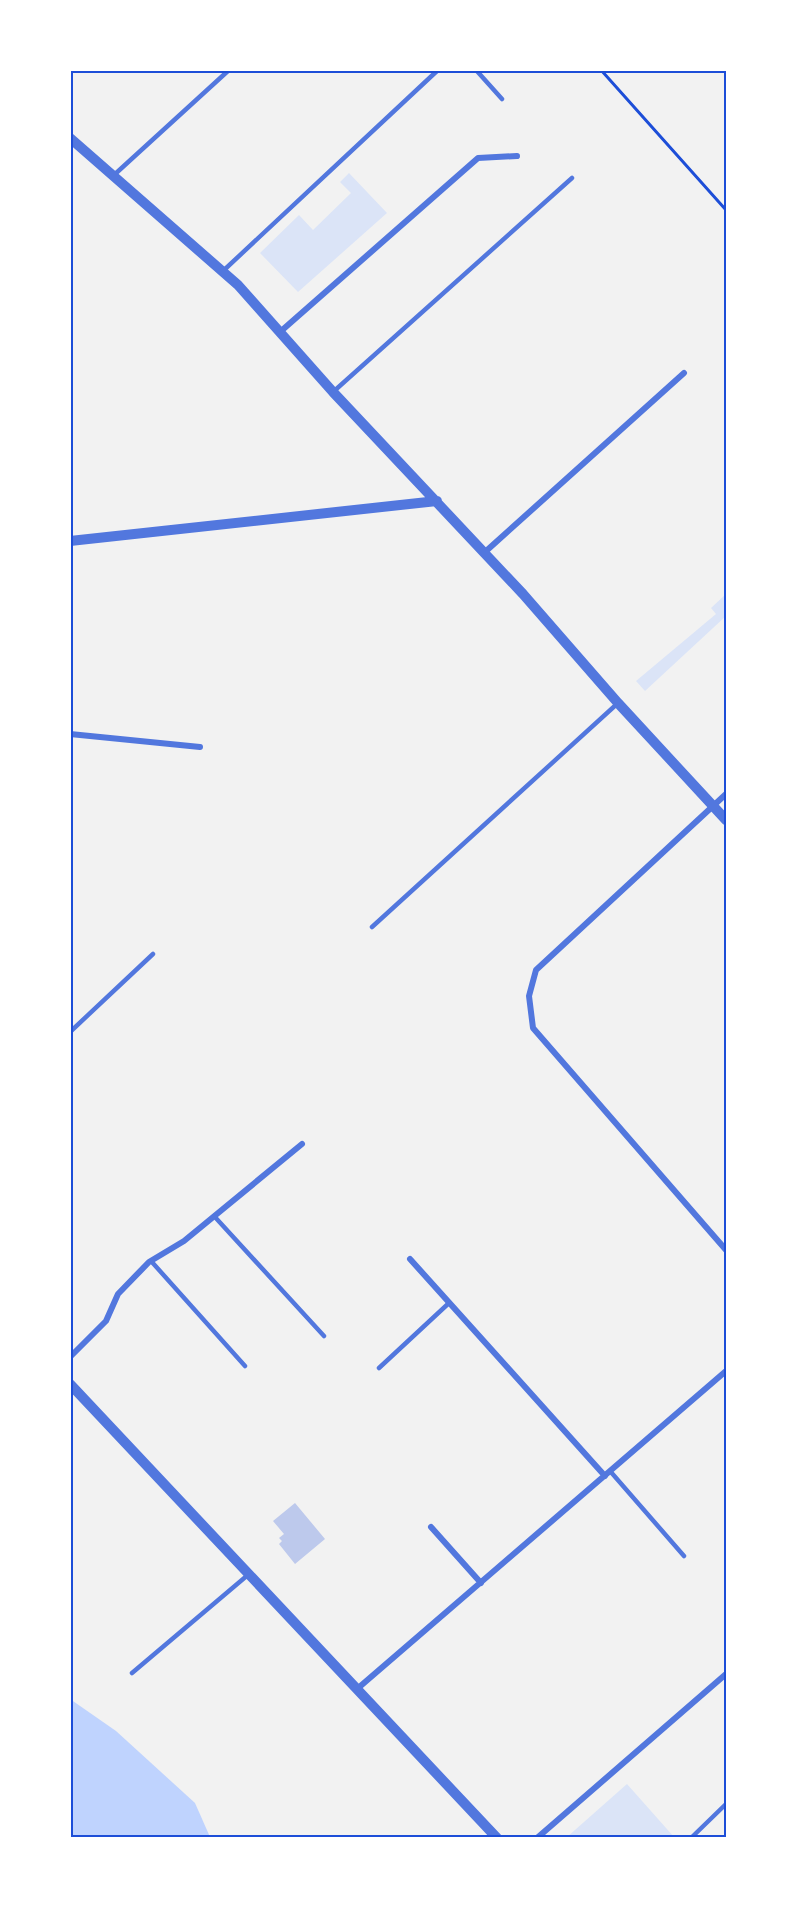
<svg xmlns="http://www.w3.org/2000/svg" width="797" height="1908" font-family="Figtree,sans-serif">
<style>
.green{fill:#dbe4f7}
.water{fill:#bfd3fe}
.building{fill:#bdc9ec}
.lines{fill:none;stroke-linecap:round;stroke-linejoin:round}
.path{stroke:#1d4ed8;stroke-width:3}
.service{stroke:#5277de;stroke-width:4.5}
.minor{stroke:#5277de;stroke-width:6}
.tertiary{stroke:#5277de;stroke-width:10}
.neatline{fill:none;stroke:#1d4ed8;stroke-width:2}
</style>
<rect width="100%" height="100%" fill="#f2f2f2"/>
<path class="green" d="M 349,173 L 387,213 L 298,292 L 260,253 L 299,215 L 313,230 L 351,193 L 340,182 Z
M 726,594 L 726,616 L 645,691 L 636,681 L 716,614 L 711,608 Z
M 627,1784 L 674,1837 L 567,1837 Z"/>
<path class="water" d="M 70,1699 L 116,1731 L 195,1803 L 210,1837 L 71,1837 Z"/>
<path class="building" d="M 295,1503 L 325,1539 L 295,1564 L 279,1544 L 282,1541 L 279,1538 L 284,1534 L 273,1521 Z"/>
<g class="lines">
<path class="path" d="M 601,70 L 726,210"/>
<path class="service" d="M 476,70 L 502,99
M 114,175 L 229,70
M 223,271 L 438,70
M 333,392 L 572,178
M 372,927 L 618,703
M 70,1032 L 153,954
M 214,1216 L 324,1336
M 151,1261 L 245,1366
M 379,1368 L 449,1303
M 610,1471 L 684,1556
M 132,1673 L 249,1574
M 691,1838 L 726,1804"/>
<path class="minor" d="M 280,332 L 478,158 L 517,156
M 485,552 L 684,373
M 70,734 L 200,747
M 726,794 L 536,970 L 529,996 L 533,1028 L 726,1250
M 410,1259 L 605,1476
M 70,1357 L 106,1321 L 118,1294 L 149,1262 L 184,1241 L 302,1144
M 431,1527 L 481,1583
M 357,1689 L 726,1371
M 537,1838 L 726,1674"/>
<path class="tertiary" d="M 70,138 L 238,285 L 333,392 L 523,594 L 618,703 L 726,820
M 70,541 L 437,501
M 70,1384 L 497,1838"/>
</g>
<rect width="797" height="1908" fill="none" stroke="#ffffff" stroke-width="144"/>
<rect x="72" y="72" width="653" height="1764" class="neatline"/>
</svg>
